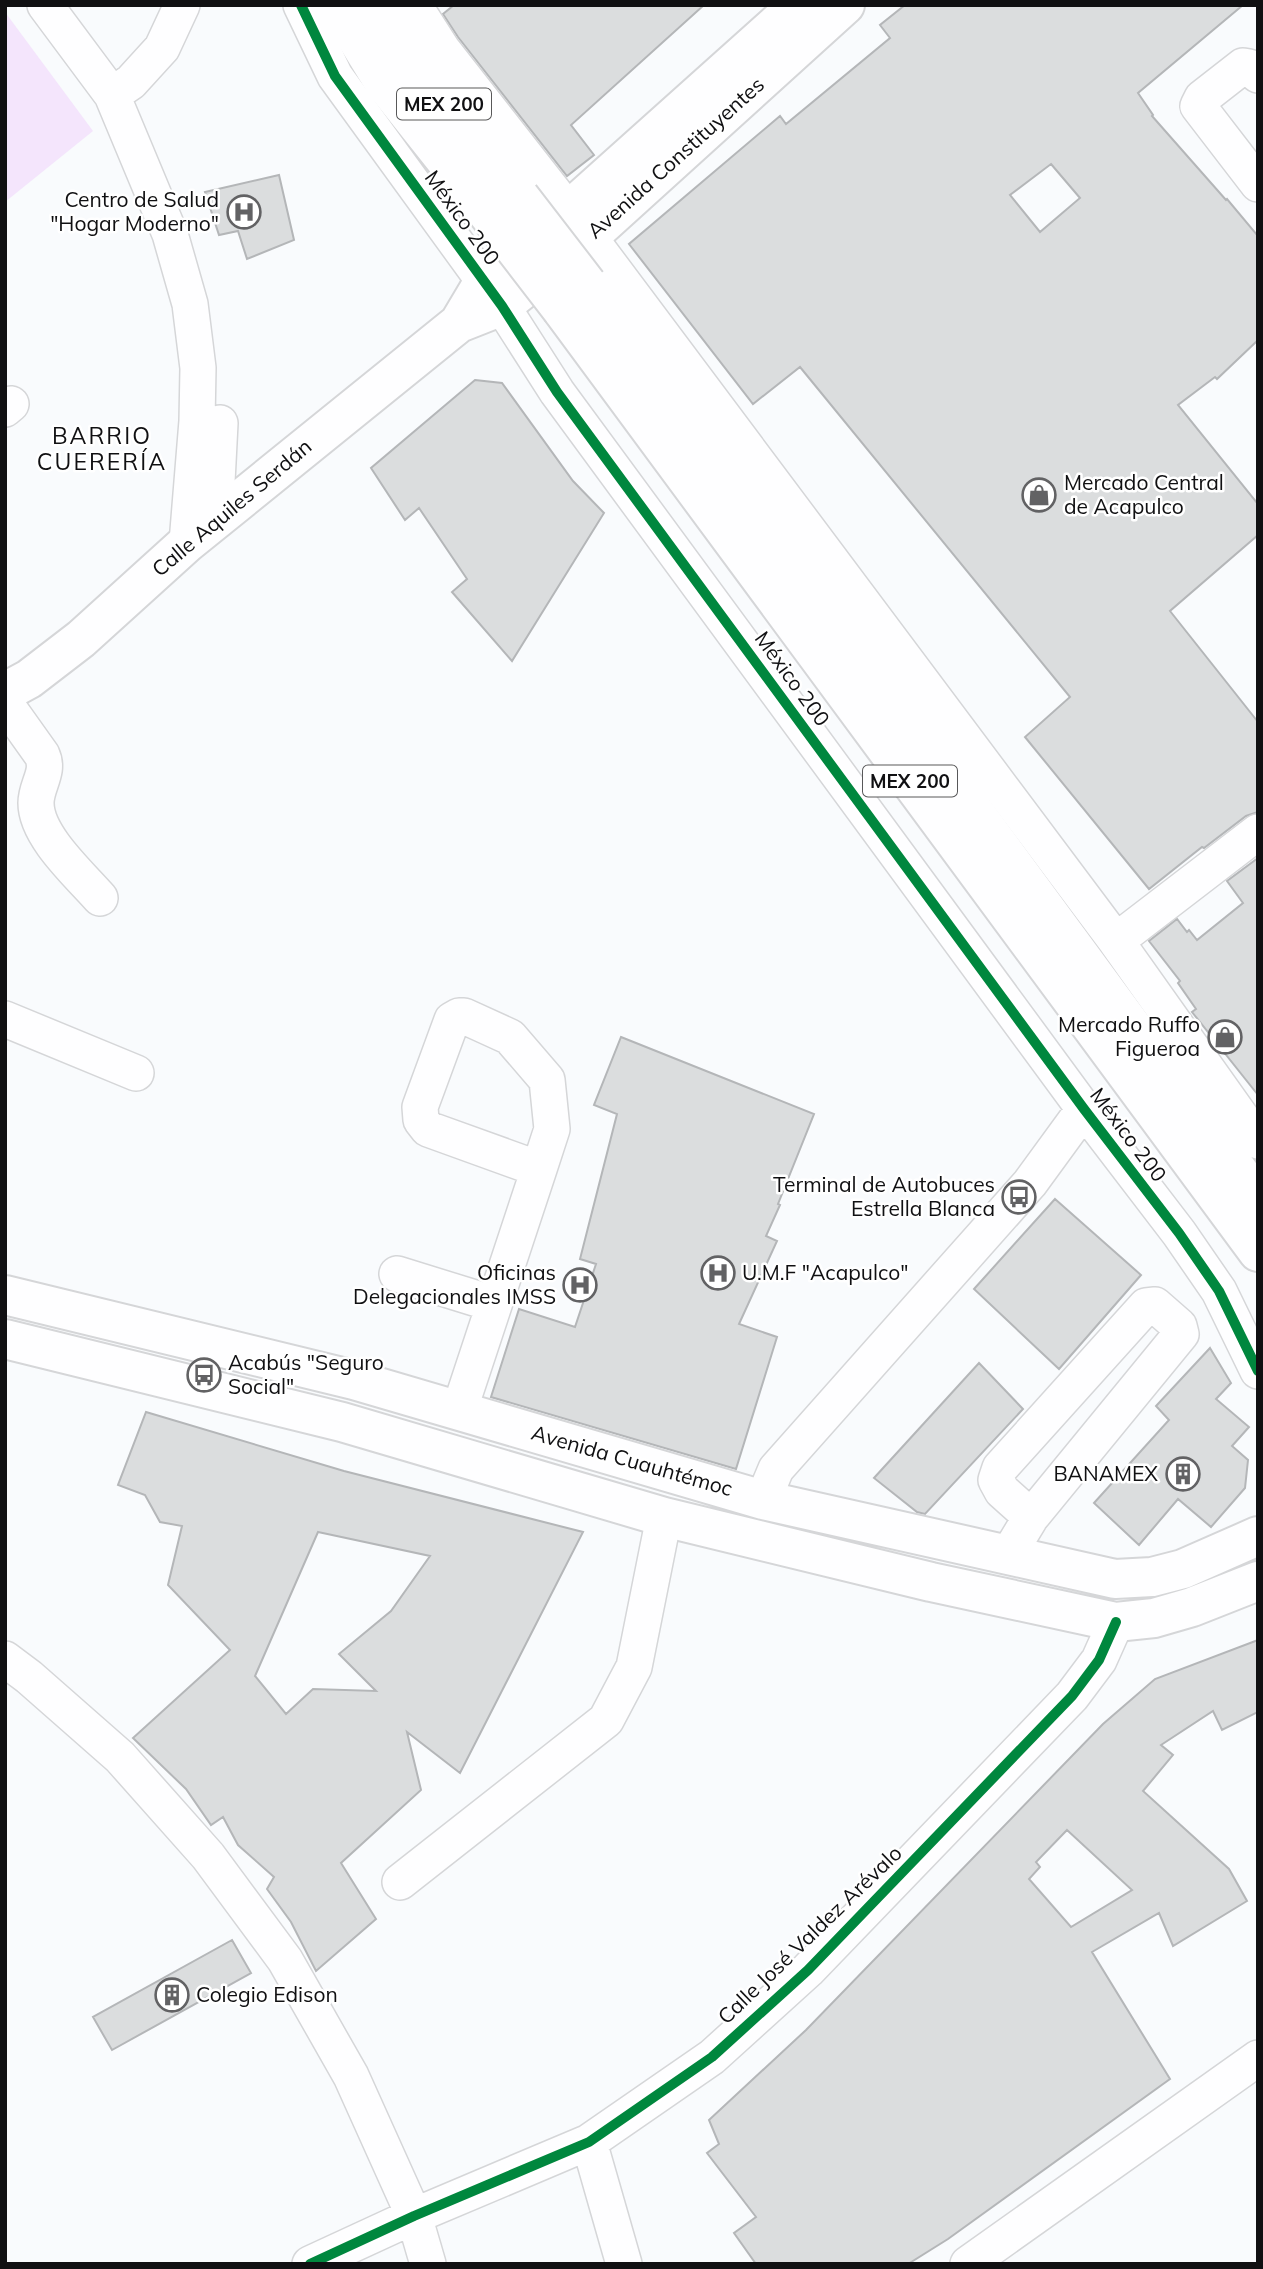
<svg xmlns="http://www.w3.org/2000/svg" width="1263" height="2269" font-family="Mulish,sans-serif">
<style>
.green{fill:#f4e5fc}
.building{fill:#dbddde;stroke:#b4b6b8;stroke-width:2;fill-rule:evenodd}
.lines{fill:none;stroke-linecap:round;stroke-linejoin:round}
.minor-casing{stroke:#d5d6d8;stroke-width:38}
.major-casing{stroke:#d5d6d8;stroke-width:42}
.minor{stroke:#fefeff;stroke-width:35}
.major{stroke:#fefeff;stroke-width:38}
.major-bridge-casing{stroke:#d5d6d8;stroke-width:42;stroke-linecap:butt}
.major-bridge{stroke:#fefeff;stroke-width:38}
.cycleway-casing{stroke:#fff;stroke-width:15}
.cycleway{stroke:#00873e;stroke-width:10}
.labels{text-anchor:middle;stroke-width:5;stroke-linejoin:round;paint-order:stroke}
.shield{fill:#fff;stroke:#585859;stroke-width:2}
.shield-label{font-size:19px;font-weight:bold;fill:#101012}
.street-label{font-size:21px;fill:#101012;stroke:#fff}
.poi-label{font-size:21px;fill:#101012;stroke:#fff;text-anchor:end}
.neighbourhood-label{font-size:23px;letter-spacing:2px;fill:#101012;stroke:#fff}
</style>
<rect width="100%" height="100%" fill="#f9fbfd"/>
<path class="green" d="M 5,12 L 93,131 L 5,202 Z"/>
<path class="building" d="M 454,5 L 704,5 L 571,125 L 594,155 L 567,176 L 458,37 L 443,14 Z
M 905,5 L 1243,5 L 1138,93 L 1153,115 L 1152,116 L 1226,200 L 1227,199 L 1258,236 L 1258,340 L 1217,379 L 1215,377 L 1178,405 L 1258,504 L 1258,535 L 1170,611 L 1258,722 L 1258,812 L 1246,816 L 1204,848 L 1202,847 L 1149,889 L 1025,737 L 1070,697 L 800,367 L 753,404 L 629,244 L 780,116 L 786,124 L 890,38 L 880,25 ZM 1051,164 L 1080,198 L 1040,232 L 1010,195 Z
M 279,175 L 294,240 L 247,259 L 238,231 L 219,235 L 205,192 Z
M 475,380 L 502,383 L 573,481 L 604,513 L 512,661 L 452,592 L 467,579 L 419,508 L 405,520 L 371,468 Z
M 1258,858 L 1258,1095 L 1192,1012 L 1196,1009 L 1178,983 L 1180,981 L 1149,941 L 1177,919 L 1187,932 L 1189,930 L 1197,940 L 1243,903 L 1227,881 Z
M 621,1037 L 814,1114 L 778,1204 L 780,1205 L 766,1236 L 777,1241 L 739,1324 L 777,1337 L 736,1469 L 491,1397 L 519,1309 L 575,1327 L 596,1264 L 580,1259 L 617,1114 L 594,1105 Z
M 1055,1199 L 1141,1275 L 1059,1369 L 974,1289 Z
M 1210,1348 L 1231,1383 L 1216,1399 L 1249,1427 L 1232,1446 L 1248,1460 L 1245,1488 L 1211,1527 L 1178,1499 L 1139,1545 L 1094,1503 L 1169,1420 L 1156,1406 Z
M 979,1363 L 1023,1409 L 925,1514 L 917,1512 L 874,1478 Z
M 146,1412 L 344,1471 L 583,1532 L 460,1773 L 407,1732 L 421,1790 L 341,1863 L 376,1919 L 316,1971 L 291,1922 L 267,1889 L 274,1877 L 238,1845 L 223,1817 L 211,1825 L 186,1789 L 133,1738 L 230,1650 L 168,1585 L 182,1526 L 160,1522 L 145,1495 L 118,1485 ZM 318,1532 L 430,1556 L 391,1611 L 339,1654 L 376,1691 L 313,1689 L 286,1714 L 255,1676 Z
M 1258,1640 L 1258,1712 L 1222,1730 L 1213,1711 L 1161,1745 L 1173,1755 L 1143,1791 L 1229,1869 L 1247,1901 L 1173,1946 L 1159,1913 L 1092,1952 L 1170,2079 L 948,2239 L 908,2264 L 756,2264 L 734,2233 L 756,2217 L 707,2153 L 719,2144 L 709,2120 L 806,2030 L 1103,1724 L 1155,1679 ZM 1067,1830 L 1132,1890 L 1071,1927 L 1029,1879 L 1040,1867 L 1036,1862 Z
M 232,1940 L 251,1973 L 112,2050 L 93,2017 Z"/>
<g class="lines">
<defs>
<path id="minor" d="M 45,5 L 112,95 L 170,234 L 190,304 L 198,368 L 197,421 L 187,543
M 301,5 L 335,76 L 502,306 L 557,392 L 1084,1109 L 1179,1233 L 1219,1291 L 1258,1371
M 414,5 L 442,49 L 589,237 L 1116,941 L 1258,1141
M 1258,75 L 1249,67 L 1243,66 L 1202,98 L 1198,106 L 1258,184
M 112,95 L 131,82 L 162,48 L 182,5
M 5,409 L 11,404
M 215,521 L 220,423
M 5,703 L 42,755 C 50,772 36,785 36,803 C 36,836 79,874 100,898
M 1116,941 L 1258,832
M 5,1019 L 136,1073
M 397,1274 L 494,1304
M 459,1411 L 539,1169 L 552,1129 L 547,1080 L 510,1037 L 464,1016 L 459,1016 L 452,1020 L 420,1107 L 421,1120 L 428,1129 L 539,1169
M 763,1500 L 776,1469 L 1030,1183 L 1084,1109
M 1008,1555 L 1031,1517 L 1181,1334 L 1179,1326 L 1155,1305 L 1146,1306 L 1000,1468 L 996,1480 L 1002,1491 L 1031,1517
M 5,1659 L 29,1677 L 120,1757 L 208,1856 L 285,1960 L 351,2076 L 414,2216 L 428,2264
M 400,1882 L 606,1720 L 634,1667 L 664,1517
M 589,2142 L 624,2264
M 310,2264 L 414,2216 L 589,2142 L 712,2057 L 808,1970 L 1072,1696 L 1099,1660 L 1116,1622
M 968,2264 L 1258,2058"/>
<path id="major" d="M 336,5 L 384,83 L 492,219
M 376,5 L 411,64 L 520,197
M 587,284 L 1258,1198
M 562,310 L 1258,1252
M 459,323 L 484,281 L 509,257 L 567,212 L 798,5
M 5,692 L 29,679 L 81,639 L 187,543 L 459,323 L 502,306 L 589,237 L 845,5
M 5,1295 L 354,1380 L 763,1500 L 1115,1579 L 1152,1577 L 1183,1569 L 1258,1536
M 5,1339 L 342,1422 L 664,1517 L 931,1582 L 1116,1622 L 1154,1618 L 1192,1607 L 1258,1581"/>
</defs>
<use href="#minor" class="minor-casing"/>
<use href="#major" class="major-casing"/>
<use href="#minor" class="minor"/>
<use href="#major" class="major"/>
<defs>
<path id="major-bridge" d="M 520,197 L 587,284
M 492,219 L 562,310"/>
</defs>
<use href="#major-bridge" class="major-bridge-casing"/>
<use href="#major-bridge" class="major-bridge"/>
<defs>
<path id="cycleway" d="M 301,5 L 335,76 L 502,306 L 557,392 L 1084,1109 L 1179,1233 L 1219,1291 L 1258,1371
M 310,2264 L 414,2216 L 589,2142 L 712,2057 L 808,1970 L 1072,1696 L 1099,1660 L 1116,1622"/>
</defs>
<use href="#cycleway" class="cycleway-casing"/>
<use href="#cycleway" class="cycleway"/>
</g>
<defs>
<symbol id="hospital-ring" viewBox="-11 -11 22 22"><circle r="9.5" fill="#fff" stroke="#626264" stroke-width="1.5"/><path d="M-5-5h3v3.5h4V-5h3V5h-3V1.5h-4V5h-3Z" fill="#626264"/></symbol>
<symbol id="shop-ring" viewBox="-11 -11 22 22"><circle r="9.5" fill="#fff" stroke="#626264" stroke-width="1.5"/><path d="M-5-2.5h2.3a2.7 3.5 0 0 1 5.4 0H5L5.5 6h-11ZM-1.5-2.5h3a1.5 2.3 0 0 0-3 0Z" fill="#626264"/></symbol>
<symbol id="bus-ring" viewBox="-11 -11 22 22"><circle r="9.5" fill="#fff" stroke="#626264" stroke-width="1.5"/><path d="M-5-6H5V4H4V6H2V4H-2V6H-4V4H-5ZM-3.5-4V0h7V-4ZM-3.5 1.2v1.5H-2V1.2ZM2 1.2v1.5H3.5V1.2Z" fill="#626264"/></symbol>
<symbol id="building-ring" viewBox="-11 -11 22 22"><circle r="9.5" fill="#fff" stroke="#626264" stroke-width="1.5"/><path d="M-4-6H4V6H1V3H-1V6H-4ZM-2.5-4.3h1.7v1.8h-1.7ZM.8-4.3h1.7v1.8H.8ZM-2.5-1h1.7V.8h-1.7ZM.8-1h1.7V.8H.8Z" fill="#626264"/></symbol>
</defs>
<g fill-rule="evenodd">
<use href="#hospital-ring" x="225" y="193" width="38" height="38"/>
<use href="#shop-ring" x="1020" y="476" width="38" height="38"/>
<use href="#shop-ring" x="1206" y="1018" width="38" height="38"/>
<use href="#bus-ring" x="1000" y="1178" width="38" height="38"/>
<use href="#hospital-ring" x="699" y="1254" width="38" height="38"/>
<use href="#hospital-ring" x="561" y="1266" width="38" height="38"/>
<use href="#bus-ring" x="185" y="1356" width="38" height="38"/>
<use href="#building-ring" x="1164" y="1455" width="38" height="38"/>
<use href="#building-ring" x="153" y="1976" width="38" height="38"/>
</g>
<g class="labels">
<g class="shield">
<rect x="397" y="88.5" width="94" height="31" rx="5"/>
<rect x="863" y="765.5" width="94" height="31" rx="5"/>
</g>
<g class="shield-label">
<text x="444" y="111">MEX 200</text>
<text x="910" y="788">MEX 200</text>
</g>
<g class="street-label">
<text transform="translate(676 158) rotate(-42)" y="7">Avenida Constituyentes</text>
<text transform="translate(462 218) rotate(54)" y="7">México 200</text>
<text transform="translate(232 508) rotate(-40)" y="7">Calle Aquiles Serdán</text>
<text transform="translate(792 679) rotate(54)" y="7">México 200</text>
<text transform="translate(1128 1135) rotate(53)" y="7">México 200</text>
<text transform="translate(632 1461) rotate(16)" y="7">Avenida Cuauhtémoc</text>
<text transform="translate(810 1935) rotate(-44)" y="7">Calle José Valdez Arévalo</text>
</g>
<g class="poi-label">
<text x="219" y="207">Centro de Salud<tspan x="219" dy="24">"Hogar Moderno"</tspan></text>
<text x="1064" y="490" text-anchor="start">Mercado Central<tspan x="1064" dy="24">de Acapulco</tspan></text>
<text x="1200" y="1032">Mercado Ruffo<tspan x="1200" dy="24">Figueroa</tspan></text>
<text x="995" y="1192">Terminal de Autobuces<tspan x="995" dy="24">Estrella Blanca</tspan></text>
<text x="556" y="1280">Oficinas<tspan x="556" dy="24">Delegacionales IMSS</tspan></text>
<text x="742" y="1280" text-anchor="start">U.M.F "Acapulco"</text>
<text x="228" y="1370" text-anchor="start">Acabús "Seguro<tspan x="228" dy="24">Social"</tspan></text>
<text x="1158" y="1481">BANAMEX</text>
<text x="196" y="2002" text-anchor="start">Colegio Edison</text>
</g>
<g class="neighbourhood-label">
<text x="102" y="444">BARRIO<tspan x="102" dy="26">CUERERÍA</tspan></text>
</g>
</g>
<rect width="1263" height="2269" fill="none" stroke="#101012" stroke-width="14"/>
</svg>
